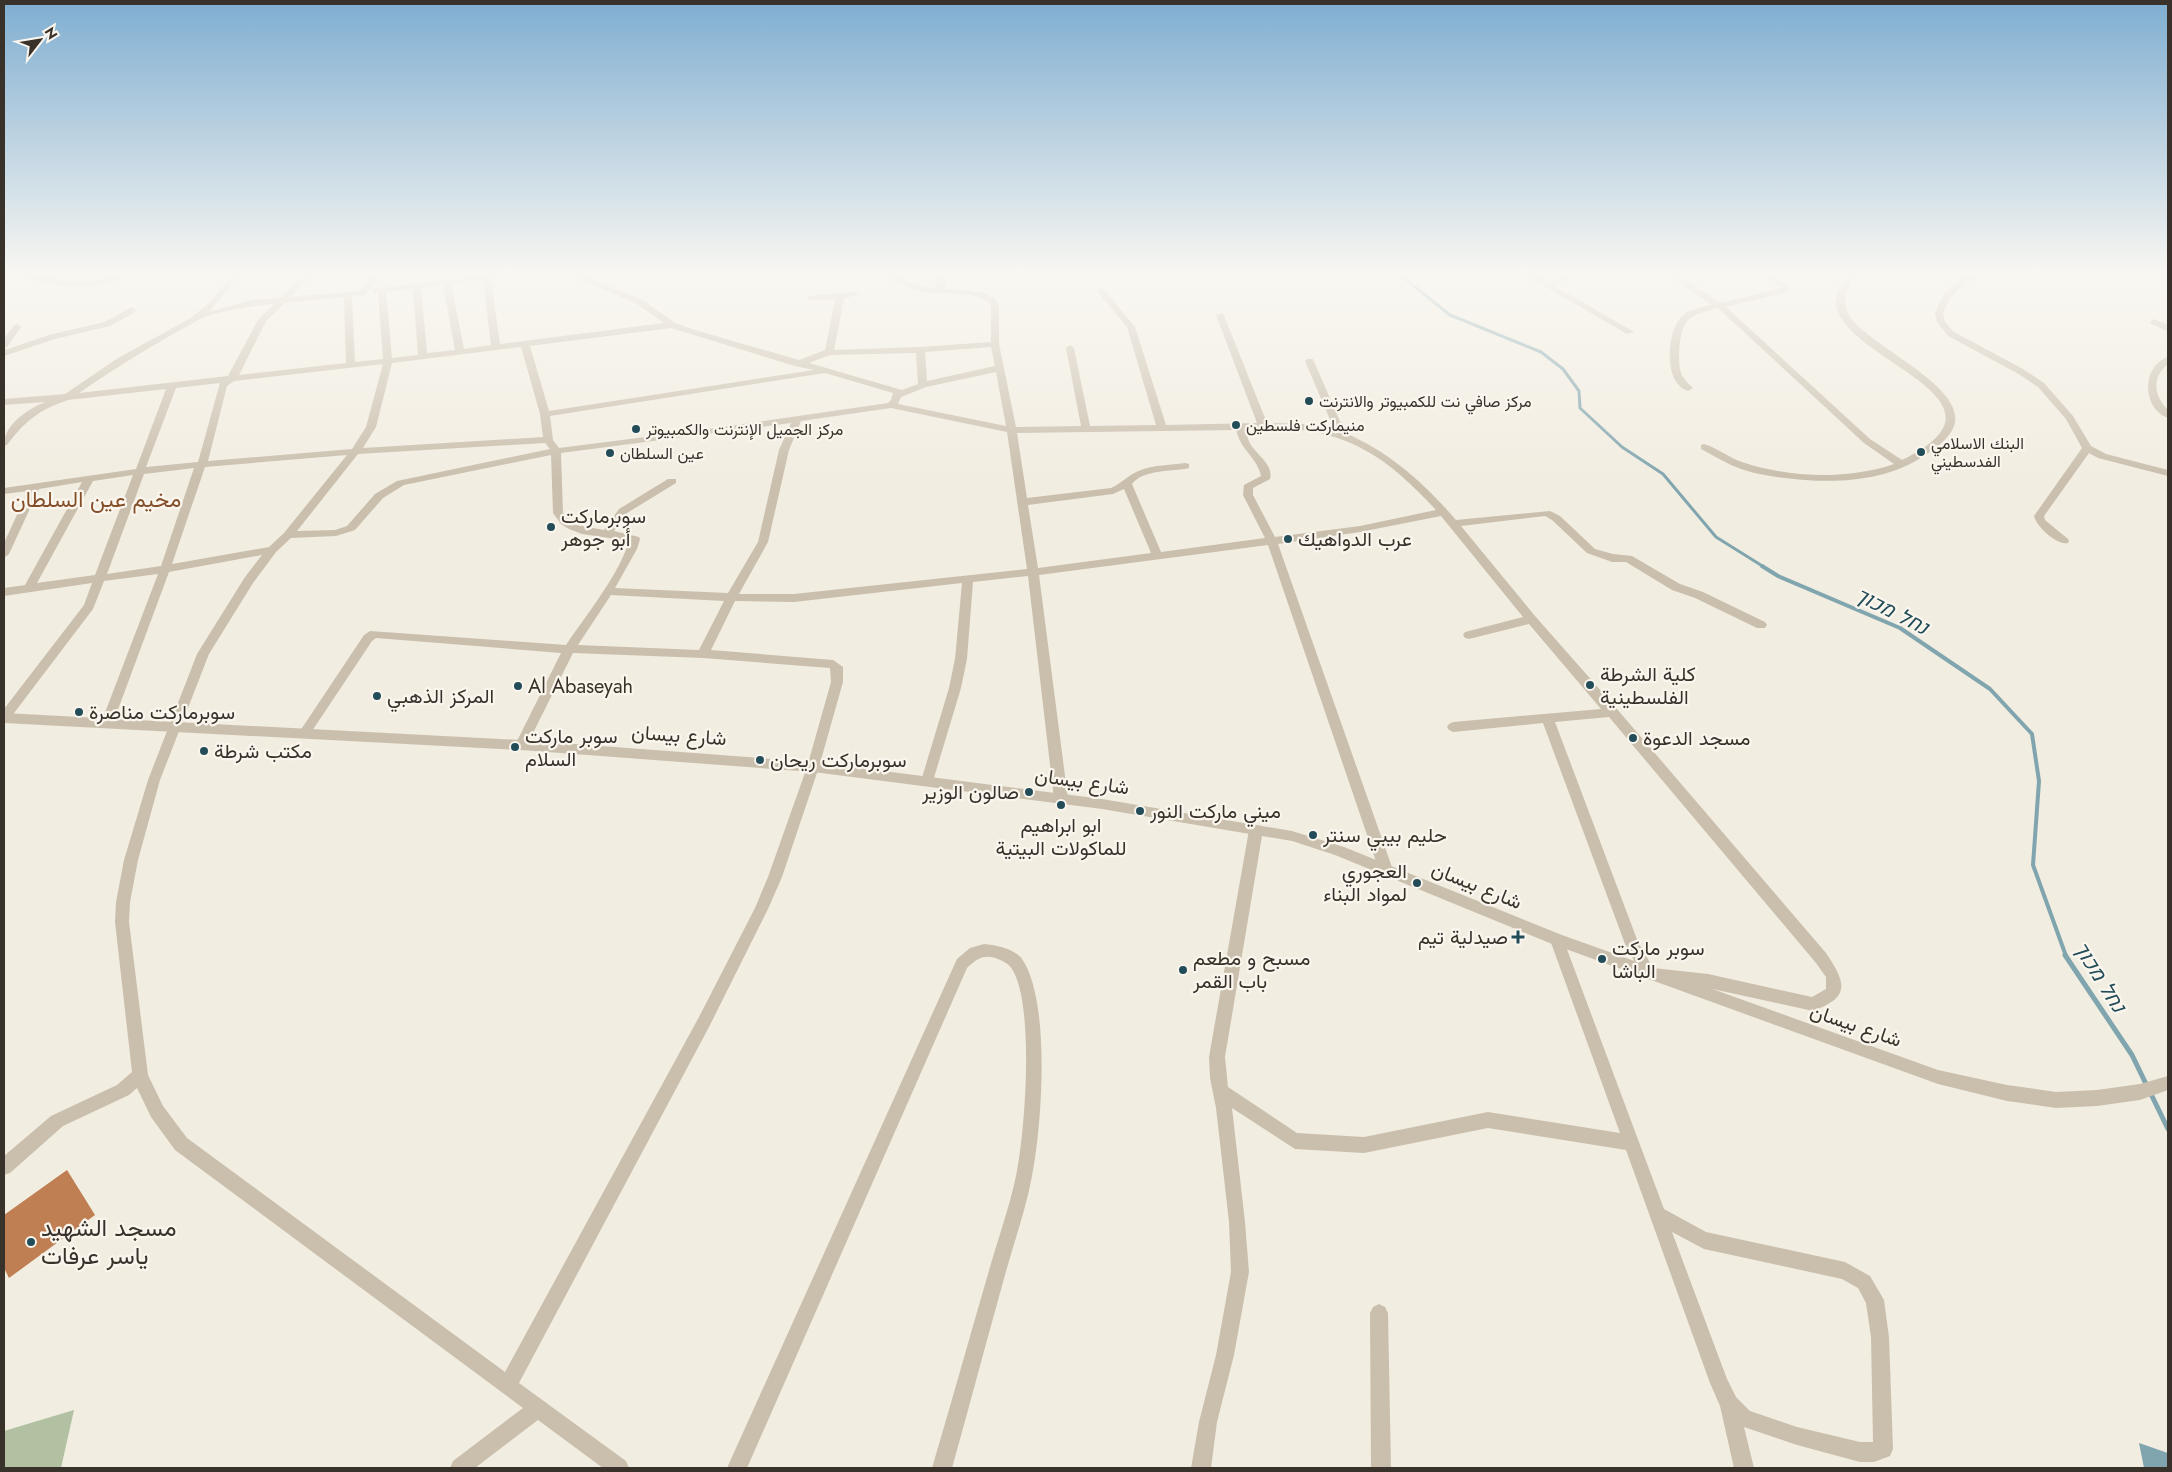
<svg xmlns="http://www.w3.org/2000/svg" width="2172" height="1472" font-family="Jost,Vazirmatn,Heebo,sans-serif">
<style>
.green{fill:#b1c1a2}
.water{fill:#81a5ae}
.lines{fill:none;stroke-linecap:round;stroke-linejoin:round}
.stream-far2{stroke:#81a5ae;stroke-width:3}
.stream-far1{stroke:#81a5ae;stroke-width:4}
.stream{stroke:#81a5ae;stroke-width:5}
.building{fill:#bf7f52}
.minor{fill:#cabfad;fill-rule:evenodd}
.tertiary{fill:#cabfad;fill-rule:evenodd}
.poi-dot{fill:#234c59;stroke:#faf6ee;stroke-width:2}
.labels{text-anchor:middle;stroke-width:4.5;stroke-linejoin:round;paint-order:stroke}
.far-poi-label{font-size:16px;fill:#39322b;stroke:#faf6ee;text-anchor:start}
.poi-label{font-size:20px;fill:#39322b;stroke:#faf6ee;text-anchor:start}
.street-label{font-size:20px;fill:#39322b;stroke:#faf6ee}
.water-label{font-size:21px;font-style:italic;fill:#234c59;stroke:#faf6ee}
.quarter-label{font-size:22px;fill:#844e29;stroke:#faf6ee}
.near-poi-label{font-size:24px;fill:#39322b;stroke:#faf6ee;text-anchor:start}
</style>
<rect width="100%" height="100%" fill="#f2ede1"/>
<path class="green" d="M 74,1410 L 61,1468 L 4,1468 L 4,1431 Z"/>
<path class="water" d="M 2139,1443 L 2168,1453 L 2168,1468 L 2144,1468 Z"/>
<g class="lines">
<path class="stream-far2" d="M 1399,274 L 1450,315 L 1541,352 L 1563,369 L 1579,391 L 1580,408 L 1622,447 L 1663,474 L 1716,537 L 1764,567"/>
<path class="stream-far1" d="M 1762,566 L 1778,576 L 1900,628 L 1990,689 L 2032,734 L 2039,781 L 2033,865 L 2066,956"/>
<path class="stream" d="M 2065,955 L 2132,1055 L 2147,1086
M 2150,1092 L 2168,1129"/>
</g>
<path class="building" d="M 67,1170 L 95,1215 L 9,1278 L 4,1268 L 4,1215 Z"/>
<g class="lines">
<path class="minor" d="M 24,274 L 85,282 L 118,275 L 122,277 C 103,291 47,287 25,278 Z
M 233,274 L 241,274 L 209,312 L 252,300 L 280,298 L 305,274 L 313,274 L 290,297 L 359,291 L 374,274 L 382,274 L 365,295 L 352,296 L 355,362 L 383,359 L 378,293 L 373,293 L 373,289 L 494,274 L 516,274 L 512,276 L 491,279 L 500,344 L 664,323 L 637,304 L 567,274 L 578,274 L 643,300 L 675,323 L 695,330 L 799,360 L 825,350 L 835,300 L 808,300 L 807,298 C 814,293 843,294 855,291 L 859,294 L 844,299 L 834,350 L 920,347 L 991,342 L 991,305 C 977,288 939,296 919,291 C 909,289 894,282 887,276 L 892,274 L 921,287 L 937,288 L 936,274 L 944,274 L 946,289 L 982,292 L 994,298 L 999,305 L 999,344 L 1016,427 L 1081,426 L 1066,348 L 1070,345 L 1074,348 L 1090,426 L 1156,425 L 1127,327 L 1097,291 L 1101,288 L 1104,289 L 1135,327 L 1166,425 L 1257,423 L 1216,315 L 1223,313 L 1267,423 L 1305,424 L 1334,429 L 1305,361 L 1307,359 L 1313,359 L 1345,433 C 1390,452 1425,484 1456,520 L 1550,511 L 1560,516 L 1595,549 L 1613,554 L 1632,556 L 1680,584 L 1703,592 L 1765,622 L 1767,625 L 1765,628 L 1757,628 L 1695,598 L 1672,590 L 1626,562 L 1612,562 L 1587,553 L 1552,520 L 1545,516 L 1461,526 L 1535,616 L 1617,709 L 1826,953 C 1846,983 1851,997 1813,1011 L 1708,988 L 1644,979 L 1625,944 L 1543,723 L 1453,732 L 1449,730 L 1447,727 L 1449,724 L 1453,722 L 1601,709 L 1529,624 L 1469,639 L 1465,638 L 1463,635 L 1465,632 L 1523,617 L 1441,516 L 1360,532 L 1278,544 L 1393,870 L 1391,874 L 1386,876 L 1381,874 L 1379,870 L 1268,545 L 1039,575 L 1068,799 L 1066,803 L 1056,803 L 1054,799 L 1028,576 L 973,582 L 967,659 L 961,688 L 933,781 L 932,785 L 922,785 L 921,781 L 949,688 L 955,659 L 962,583 L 794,602 L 735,601 L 711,650 L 833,660 L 843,667 L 843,682 L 819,767 L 782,877 L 768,909 L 709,1027 L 519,1383 L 626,1461 L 629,1468 L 603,1468 L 538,1420 L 475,1468 L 450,1468 L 453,1461 L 523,1408 L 175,1150 L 151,1117 L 137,1088 L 129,1095 L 63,1126 L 10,1173 L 4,1175 L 4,1156 L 51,1116 L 117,1085 L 132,1072 L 115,922 L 116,902 L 124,860 L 148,780 L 197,654 L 245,577 L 262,555 L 169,572 L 113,723 L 111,726 L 103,726 L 101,723 L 158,574 L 104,581 L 93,609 L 8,721 L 4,723 L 4,709 L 84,605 L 92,583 L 4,596 L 4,588 L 25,585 L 82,482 L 39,489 L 9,554 L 4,558 L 4,543 L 28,491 L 4,494 L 4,488 L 136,469 L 166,389 L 68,400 C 39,410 26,420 7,445 L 4,446 C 3,425 28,409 45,402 L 4,405 L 4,399 L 65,394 L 118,358 L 191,318 L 209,303 ZM 483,280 L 491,345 L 464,349 L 451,284 ZM 443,285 L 455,350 L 427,353 L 421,288 ZM 413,289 L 418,355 L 392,358 L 386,292 ZM 344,297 L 346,363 L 239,375 L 266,321 L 285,303 ZM 274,304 L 258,320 L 228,376 L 79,393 C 118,366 158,342 200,319 C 214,312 256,305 274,304 ZM 671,328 L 795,366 L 814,370 L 549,411 L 530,346 ZM 521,347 L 540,414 L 543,437 L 363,448 L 376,427 L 392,363 ZM 991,347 L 995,366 L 927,381 L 925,352 ZM 916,353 L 918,384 L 902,390 L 809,363 L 830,355 ZM 383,364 L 366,427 L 352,449 L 208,461 L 227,386 L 234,381 ZM 996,372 L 1006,426 L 898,404 L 901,397 L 926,387 ZM 825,373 L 893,393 L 891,400 L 888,403 L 716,428 L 559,448 L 553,440 L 550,416 ZM 220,383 L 198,462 L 146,467 L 176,388 ZM 891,408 L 1007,432 L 1027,569 L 794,594 L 739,594 L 768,542 L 789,450 L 801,421 ZM 791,423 L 779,450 L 758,542 L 728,593 L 615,588 L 637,549 L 640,539 L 639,537 L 614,531 L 627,513 L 676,483 L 676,479 L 668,479 L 619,509 L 604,530 L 576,525 L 563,513 L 561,453 ZM 1278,428 C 1350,431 1388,458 1436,510 L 1360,526 L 1275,537 L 1253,495 L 1253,488 L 1270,479 C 1274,465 1257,455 1251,445 C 1248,441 1247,434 1246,429 ZM 1236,430 C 1241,451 1257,457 1261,476 L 1244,485 L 1243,495 L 1265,538 L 1161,552 L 1132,484 C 1143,469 1172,472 1189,468 L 1189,464 L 1185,463 C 1171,465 1154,465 1141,470 C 1129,474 1122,483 1111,488 L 1027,498 L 1017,433 ZM 545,443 L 550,449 L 397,481 L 375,494 L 347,526 L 335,530 L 297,531 L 358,454 ZM 347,455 L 284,533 L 269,547 L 172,564 L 205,467 ZM 551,455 L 553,513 L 561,524 L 569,529 L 582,534 L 629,541 C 619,575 586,615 566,645 L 370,631 L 364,635 L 298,734 L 300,737 L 308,737 L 372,641 L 376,638 L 561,653 L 515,745 L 517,748 L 525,748 L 527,745 L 573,653 L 703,658 L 830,668 L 831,682 L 807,767 L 768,877 L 755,908 L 699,1017 L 505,1372 L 187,1138 L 163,1106 L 148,1075 L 129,922 L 130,902 L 138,860 L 160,780 L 209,654 L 253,583 L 276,552 L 291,538 L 336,536 L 355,530 L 383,498 L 404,485 ZM 194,468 L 161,566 L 107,574 L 144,474 ZM 133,475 L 95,575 L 37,583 L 93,481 ZM 1124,489 L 1151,553 L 1038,568 L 1028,505 L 1113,494 ZM 611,595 L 724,601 L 699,650 L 578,645 ZM 1609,717 L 1816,963 L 1826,977 L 1826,989 L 1812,997 L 1708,974 L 1653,968 L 1638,942 L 1555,722 Z
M 1523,274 L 1533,274 L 1547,282 L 1571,274 L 1582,274 L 1553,285 L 1634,332 L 1627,334 Z
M 1667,274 L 1676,274 L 1721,303 L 1781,288 L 1763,274 L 1772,274 L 1789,286 L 1788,292 L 1726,307 L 1870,439 L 1902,460 C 2027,399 1845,362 1836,305 C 1834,293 1842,283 1848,274 L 1856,274 C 1848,287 1840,300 1849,315 C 1867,346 1968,386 1954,426 C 1949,439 1936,448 1925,455 C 1891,479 1845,483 1805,480 C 1781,478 1753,475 1731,465 C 1720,460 1711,454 1701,449 L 1701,445 L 1704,444 C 1718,448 1729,458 1742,462 C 1790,478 1847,480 1894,464 L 1864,443 L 1718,308 C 1708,311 1696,313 1688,320 C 1679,328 1677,361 1681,373 C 1683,379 1688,383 1693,388 L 1688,391 C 1663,383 1667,334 1680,318 C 1688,309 1701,307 1712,305 Z
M 1974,274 L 1989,274 L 1965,284 L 1950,298 L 1943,313 L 1945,322 L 1954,332 L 2023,369 L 2044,383 L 2073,416 L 2091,446 L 2106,454 L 2168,470 L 2168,476 L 2098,458 L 2089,453 L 2044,516 L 2045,520 L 2068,539 L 2069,541 L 2068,543 C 2057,546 2036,526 2034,516 L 2082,448 L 2066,419 L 2038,387 L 2017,373 L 1948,336 L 1937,322 L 1935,313 C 1943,293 1953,280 1974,274 Z
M 132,307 L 136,310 L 135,312 L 110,326 L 55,339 L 4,356 L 4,350 L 8,349 L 49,335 L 104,322 Z
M 2154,319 L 2168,325 L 2168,331 L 2151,324 L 2150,322 Z
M 17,324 L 21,327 L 7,347 L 4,348 L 4,339 L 14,325 Z
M 2168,357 L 2168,364 C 2151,378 2154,396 2168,410 L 2168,418 C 2142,409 2141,366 2168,357 Z
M 1256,825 L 1261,826 L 1263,830 L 1225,1057 L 1228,1087 L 1297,1133 L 1364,1137 L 1488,1112 L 1620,1133 L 1550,940 L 1552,936 L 1557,934 L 1562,936 L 1664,1209 L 1706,1232 L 1845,1262 L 1870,1276 L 1884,1300 L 1889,1337 L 1893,1449 L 1890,1456 L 1874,1462 L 1860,1462 L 1797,1445 L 1744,1427 L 1754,1468 L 1734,1468 L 1720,1406 L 1710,1383 L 1626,1150 L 1488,1128 L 1364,1153 L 1295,1149 L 1232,1108 L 1245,1222 L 1249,1272 L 1234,1355 L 1217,1422 L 1211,1468 L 1191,1468 L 1199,1422 L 1216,1355 L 1231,1272 L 1229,1222 L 1216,1108 L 1210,1078 L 1209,1057 L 1249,830 L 1251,826 ZM 1672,1232 L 1704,1249 L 1842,1279 L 1858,1288 L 1866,1303 L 1871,1337 L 1873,1442 L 1860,1442 L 1797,1427 L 1750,1411 L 1736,1397 L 1727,1379 Z
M 984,944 C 996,945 1015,949 1022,959 C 1051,1001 1042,1126 1032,1176 C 1026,1209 1014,1242 1005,1275 C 987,1339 970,1404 952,1468 L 932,1468 C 951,1404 969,1339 988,1274 C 997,1242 1009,1209 1016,1176 C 1025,1133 1035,1006 1012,969 C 1010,965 1005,962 1000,960 C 986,953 977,958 967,968 L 747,1468 L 727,1468 L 957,959 L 970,948 Z
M 1379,1304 L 1385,1307 L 1388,1313 L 1391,1468 L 1371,1468 L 1370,1313 L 1373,1307 Z"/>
<path class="tertiary" d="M 4,713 L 521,740 L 813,762 L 1102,799 L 1292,831 L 1344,847 L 1562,935 L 1938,1070 L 2007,1085 L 2056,1092 L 2097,1090 L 2140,1084 L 2168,1076 L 2168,1090 L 2140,1100 L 2097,1106 L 2056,1108 L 2007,1101 L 1938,1084 L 1552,944 L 1335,855 L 1292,841 L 1102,809 L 813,772 L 521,750 L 4,723 Z"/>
</g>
<linearGradient id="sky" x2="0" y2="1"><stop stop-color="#7faed1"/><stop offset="0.57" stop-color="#f9f7f2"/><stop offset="1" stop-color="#f9f7f2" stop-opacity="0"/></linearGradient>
<rect width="2172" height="480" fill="url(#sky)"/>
<g class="poi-dot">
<circle cx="1309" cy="401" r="5"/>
<circle cx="1236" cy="425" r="5"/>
<circle cx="636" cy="429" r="5"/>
<circle cx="1921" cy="452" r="5"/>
<circle cx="610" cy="453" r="5"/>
<circle cx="551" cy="527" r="5"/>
<circle cx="1288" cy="539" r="5"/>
<circle cx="1590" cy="685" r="5"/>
<circle cx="518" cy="686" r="5"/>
<circle cx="377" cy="696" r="5"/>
<circle cx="79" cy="712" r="5"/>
<circle cx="1633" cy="738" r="5"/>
<circle cx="515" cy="747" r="5"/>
<circle cx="204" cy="751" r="5"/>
<circle cx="760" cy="760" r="5"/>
<circle cx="1029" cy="792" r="5"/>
<circle cx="1061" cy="805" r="5"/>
<circle cx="1140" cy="811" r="5"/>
<circle cx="1313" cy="835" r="5"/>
<circle cx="1417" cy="883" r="5"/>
<path d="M1515.5 929.5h5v5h5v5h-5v5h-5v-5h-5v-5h5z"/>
<circle cx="1602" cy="959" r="5"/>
<circle cx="1183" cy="970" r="5"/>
<circle cx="31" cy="1242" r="5"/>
</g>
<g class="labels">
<g class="far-poi-label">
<text x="1319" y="407">مركز صافي نت للكمبيوتر والانترنت</text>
<text x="1246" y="431">منيماركت فلسطين</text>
<text x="646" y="435">مركز الجميل الإنترنت والكمبيوتر</text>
<text x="1931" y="449">البنك الاسلامي<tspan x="1931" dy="18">الفدسطيني</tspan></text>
<text x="620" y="459">عين السلطان</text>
</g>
<g class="poi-label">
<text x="561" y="523">سوبرماركت<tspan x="561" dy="23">أبو جوهر</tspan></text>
<text x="1298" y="546">عرب الدواهيك</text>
<text x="1600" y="681">كلية الشرطة<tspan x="1600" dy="23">الفلسطينية</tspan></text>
<text x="528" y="693">Al Abaseyah</text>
<text x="387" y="703">المركز الذهبي</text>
<text x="89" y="719">سوبرماركت مناصرة</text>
<text x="525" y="743">سوبر ماركت<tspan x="525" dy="23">السلام</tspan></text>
<text x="1643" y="745">مسجد الدعوة</text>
<text x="214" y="758">مكتب شرطة</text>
<text x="770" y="767">سوبرماركت ريحان</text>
<text x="1019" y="799" text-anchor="end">صالون الوزير</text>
<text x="1150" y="818">ميني ماركت النور</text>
<text x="1061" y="832" text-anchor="middle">ابو ابراهيم<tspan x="1061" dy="23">للماكولات البيتية</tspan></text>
<text x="1323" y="842">حليم بيبي سنتر</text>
<text x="1407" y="878" text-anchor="end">العجوري<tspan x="1407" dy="23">لمواد البناء</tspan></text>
<text x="1508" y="944" text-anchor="end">صيدلية تيم</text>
<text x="1612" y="955">سوبر ماركت<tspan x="1612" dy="23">الباشا</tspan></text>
<text x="1193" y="965">مسبح و مطعم<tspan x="1193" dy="23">باب القمر</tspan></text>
</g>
<g class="street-label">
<text transform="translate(679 735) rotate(4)" y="7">شارع بيسان</text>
<text transform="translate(1082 781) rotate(8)" y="7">شارع بيسان</text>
<text transform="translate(1477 885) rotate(22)" y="7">شارع بيسان</text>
<text transform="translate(1856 1025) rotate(19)" y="7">شارع بيسان</text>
</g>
<g class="water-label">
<text transform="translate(1892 611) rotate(27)" y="7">נחל מכוך</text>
<text transform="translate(2100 977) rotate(58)" y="7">נחל מכוך</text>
</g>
<g class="quarter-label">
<text x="96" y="507">مخيم عين السلطان</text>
</g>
<g class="near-poi-label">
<text x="41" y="1236">مسجد الشهيد<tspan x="41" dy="28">ياسر عرفات</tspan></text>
</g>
</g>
<rect width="2172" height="1472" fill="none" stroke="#39322b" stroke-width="10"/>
<g transform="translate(40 40) rotate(59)" stroke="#faf6ee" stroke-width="4" paint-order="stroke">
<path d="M0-4L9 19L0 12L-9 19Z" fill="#39322b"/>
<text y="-8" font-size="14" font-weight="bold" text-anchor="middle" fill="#39322b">N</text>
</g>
</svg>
